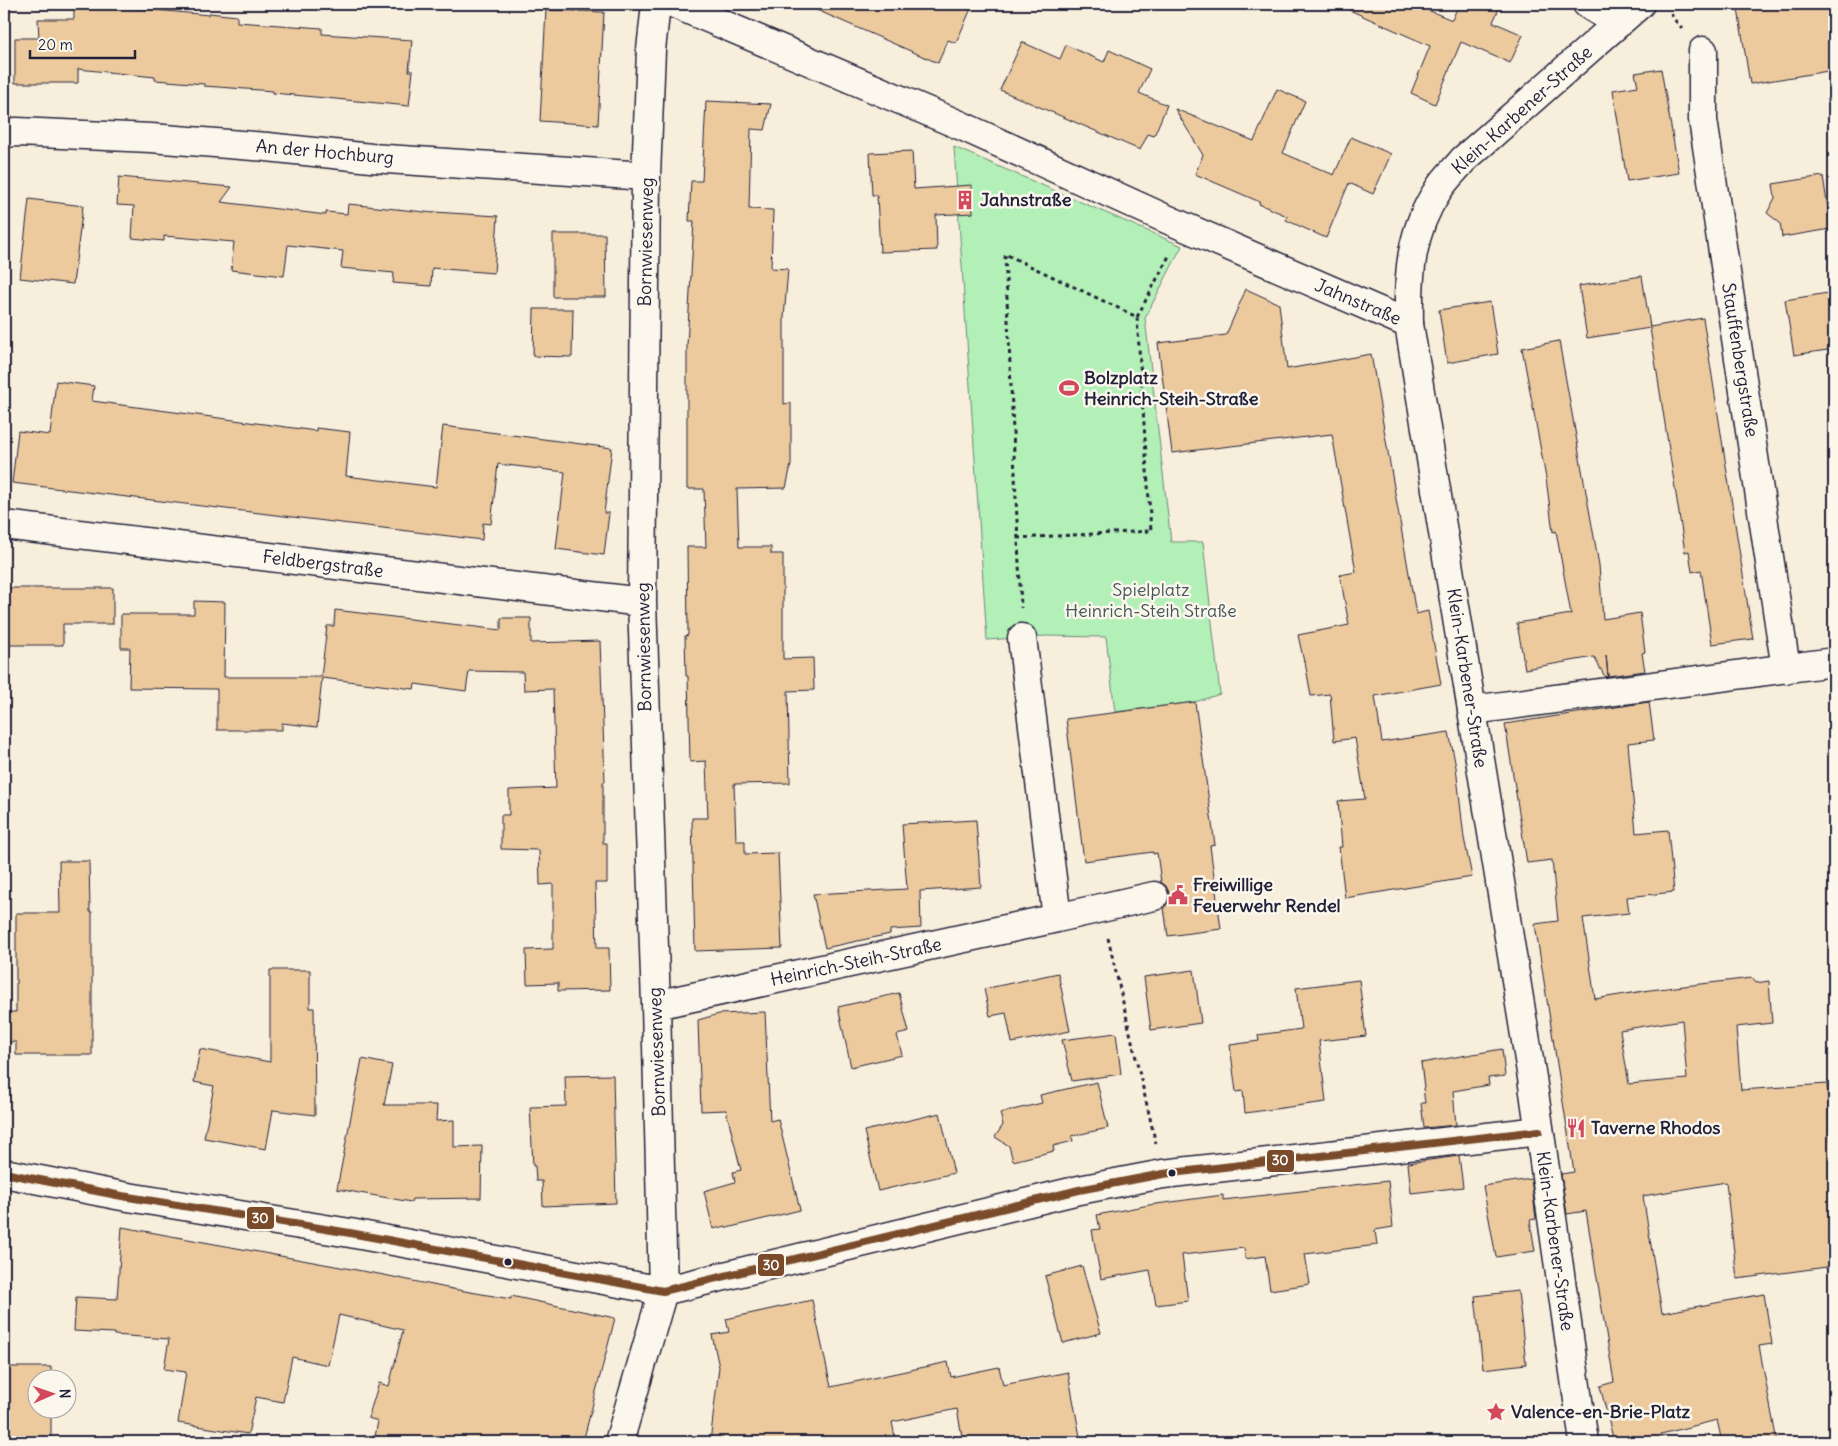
<svg xmlns="http://www.w3.org/2000/svg" width="1838" height="1446" font-family="Delius,sans-serif">
<style>
.green{fill:#b2f0b7;stroke:#6a8979}
.building{fill:#edca9e;stroke:#22223b;fill-rule:evenodd}
.lines{fill:none;stroke-linecap:round;stroke-linejoin:round}
.minor-casing{stroke:#22223b;stroke-width:31}
.tertiary-casing{stroke:#22223b;stroke-width:31}
.secondary-casing{stroke:#22223b;stroke-width:31}
.path{stroke:#22223b;stroke-width:3;stroke-dasharray:4 4;stroke-linecap:butt}
.minor{stroke:#fbf7ec;stroke-width:28}
.tertiary{stroke:#fbf7ec;stroke-width:28}
.secondary{stroke:#fbf7ec;stroke-width:28}
.bus-1-casing{stroke:#fbf7ec;stroke-width:11}
.bus-1{stroke:#7a4b2a;stroke-width:8}
.bus-dot{fill:#22223b;stroke:#fbf7ec;stroke-width:2}
.labels{text-anchor:middle;stroke-width:5;stroke-linejoin:round;paint-order:stroke}
.street-label{font-size:18px;fill:#22223b;stroke:#fbf7ec}
.poi-label{font-size:18px;font-weight:bold;fill:#22223b;stroke:#fbf7ec;text-anchor:start}
.park-label{font-size:18px;fill:#46565a;stroke:#fbf7ec}
.line-badge{stroke:#fbf7ec;stroke-width:2}
.badge-label{font-size:14px;text-anchor:middle;font-weight:bold;fill:#fff}
</style>
<rect width="100%" height="100%" fill="#f8eedc"/>
<filter id="ink" filterUnits="userSpaceOnUse"><feTurbulence type="fractalNoise" baseFrequency=".02" numOctaves="2"/><feDisplacementMap in="SourceGraphic" scale="10" xChannelSelector="R" yChannelSelector="G"/><feConvolveMatrix kernelMatrix="1 2 1 2 8 2 1 2 1" color-interpolation-filters="sRGB"/></filter>
<g filter="url(#ink)">
<path class="green" d="M 954,147 L 1182,246 L 1145,318 L 1171,542 L 1203,542 L 1220,694 L 1195,702 L 1115,712 L 1106,637 L 1046,636 L 987,640 Z"/>
<path class="building" d="M 74,4 L 90,4 L 209,15 L 209,13 L 237,16 L 237,22 L 322,28 L 322,34 L 412,40 L 409,71 L 413,71 L 409,106 L 273,93 L 273,91 L 204,86 L 204,84 L 155,80 L 155,77 L 78,69 L 78,83 L 15,83 L 15,38 L 39,38 L 38,19 L 74,19 Z
M 803,4 L 973,4 L 956,43 L 948,40 L 938,63 Z
M 1336,4 L 1413,4 L 1452,20 L 1459,4 L 1501,4 L 1493,22 L 1523,35 L 1510,63 L 1461,42 L 1435,104 L 1411,93 L 1430,46 Z
M 1769,4 L 1834,4 L 1834,70 L 1750,84 L 1738,9 Z
M 546,10 L 604,12 L 598,125 L 540,121 Z
M 1022,42 L 1060,59 L 1066,45 L 1104,62 L 1109,50 L 1150,69 L 1139,93 L 1167,105 L 1154,136 L 1148,134 L 1140,150 L 1000,90 Z
M 1661,69 L 1679,173 L 1627,181 L 1613,90 L 1638,86 L 1635,73 Z
M 1277,89 L 1305,101 L 1283,153 L 1334,175 L 1351,137 L 1391,154 L 1373,194 L 1349,183 L 1326,238 L 1286,220 L 1287,216 L 1259,204 L 1260,202 L 1195,174 L 1203,155 L 1175,109 L 1254,141 Z
M 706,101 L 771,104 L 765,130 L 751,129 L 749,209 L 773,210 L 771,268 L 788,269 L 784,318 L 784,404 L 791,403 L 791,465 L 786,488 L 737,489 L 739,547 L 771,547 L 771,554 L 783,554 L 783,659 L 813,658 L 814,690 L 788,691 L 790,783 L 734,784 L 736,841 L 745,841 L 745,854 L 778,853 L 782,948 L 695,951 L 692,818 L 708,818 L 706,761 L 690,762 L 688,676 L 686,676 L 685,636 L 688,635 L 687,547 L 706,547 L 704,489 L 687,489 L 687,345 L 694,221 L 689,221 L 691,181 L 702,181 Z
M 912,151 L 914,189 L 972,185 L 973,213 L 936,215 L 937,250 L 880,252 L 877,195 L 872,195 L 870,153 Z
M 1823,176 L 1831,229 L 1782,237 L 1780,223 L 1767,213 L 1775,198 L 1773,184 Z
M 119,177 L 232,187 L 221,202 L 326,215 L 326,212 L 347,214 L 348,204 L 434,213 L 434,212 L 498,216 L 494,273 L 432,268 L 431,286 L 393,283 L 394,273 L 341,268 L 343,251 L 288,245 L 284,276 L 231,270 L 234,242 L 164,236 L 164,241 L 132,238 L 134,206 L 117,205 Z
M 29,199 L 83,206 L 73,284 L 20,278 Z
M 553,234 L 605,234 L 606,297 L 553,297 Z
M 1642,276 L 1650,327 L 1703,318 L 1753,639 L 1712,644 L 1701,570 L 1692,572 L 1689,551 L 1685,552 L 1650,328 L 1587,338 L 1579,286 Z
M 1246,289 L 1279,304 L 1287,369 L 1371,354 L 1416,614 L 1428,611 L 1441,684 L 1375,696 L 1382,742 L 1449,732 L 1456,767 L 1464,838 L 1472,877 L 1345,898 L 1339,847 L 1342,847 L 1338,801 L 1365,799 L 1355,738 L 1334,741 L 1330,694 L 1311,696 L 1305,662 L 1304,662 L 1298,635 L 1349,625 L 1340,575 L 1356,572 L 1332,434 L 1172,453 L 1158,343 L 1226,335 Z
M 1834,292 L 1834,349 L 1794,355 L 1785,300 Z
M 1490,302 L 1498,354 L 1447,363 L 1439,310 Z
M 534,309 L 573,309 L 572,357 L 533,356 Z
M 1559,341 L 1599,565 L 1603,619 L 1640,613 L 1645,652 L 1642,653 L 1645,671 L 1608,676 L 1606,655 L 1608,676 L 1605,677 L 1594,657 L 1525,669 L 1517,623 L 1571,614 L 1556,531 L 1553,532 L 1546,478 L 1522,348 Z
M 56,381 L 94,386 L 92,401 L 316,431 L 316,428 L 350,432 L 346,476 L 436,487 L 443,426 L 612,448 L 604,513 L 609,513 L 604,555 L 556,549 L 565,472 L 498,464 L 491,524 L 483,523 L 482,540 L 12,483 L 18,431 L 50,435 Z
M 4,588 L 113,588 L 113,624 L 63,624 L 63,645 L 4,645 Z
M 194,601 L 225,602 L 224,677 L 321,677 L 327,626 L 334,626 L 335,610 L 501,630 L 501,618 L 531,618 L 531,643 L 600,641 L 605,782 L 603,782 L 603,843 L 607,843 L 607,883 L 595,883 L 597,948 L 609,948 L 610,990 L 558,991 L 558,983 L 527,984 L 526,950 L 553,949 L 553,884 L 540,885 L 539,850 L 501,849 L 501,815 L 509,815 L 509,790 L 556,788 L 553,689 L 524,690 L 523,672 L 469,671 L 466,691 L 415,684 L 414,689 L 322,678 L 317,727 L 282,723 L 282,730 L 217,730 L 217,689 L 129,688 L 130,648 L 121,648 L 121,614 L 194,614 Z
M 1195,702 L 1215,845 L 1210,846 L 1221,929 L 1168,936 L 1164,908 L 1169,901 L 1169,893 L 1166,886 L 1161,882 L 1157,853 L 1153,854 L 1153,852 L 1084,861 L 1066,719 Z
M 1649,702 L 1654,740 L 1628,743 L 1636,833 L 1668,830 L 1674,892 L 1627,897 L 1629,913 L 1583,918 L 1595,999 L 1650,990 L 1752,978 L 1756,983 L 1769,981 L 1772,1023 L 1736,1027 L 1741,1090 L 1827,1084 L 1834,1177 L 1834,1266 L 1737,1279 L 1726,1182 L 1643,1196 L 1662,1313 L 1764,1294 L 1772,1344 L 1759,1346 L 1777,1442 L 1722,1442 L 1717,1420 L 1661,1434 L 1663,1442 L 1614,1442 L 1600,1386 L 1614,1382 L 1586,1211 L 1567,1214 L 1561,1174 L 1574,1172 L 1535,924 L 1558,921 L 1552,860 L 1527,863 L 1505,724 ZM 1682,1020 L 1687,1079 L 1629,1084 L 1620,1030 Z
M 976,820 L 981,887 L 920,891 L 921,928 L 890,930 L 890,934 L 825,948 L 813,894 L 907,889 L 902,824 Z
M 59,861 L 89,861 L 90,912 L 92,912 L 92,1055 L 16,1055 L 16,1042 L 4,1042 L 4,1012 L 16,1012 L 16,913 L 60,913 Z
M 270,970 L 310,970 L 310,1008 L 314,1008 L 315,1115 L 273,1110 L 266,1149 L 204,1138 L 214,1086 L 194,1082 L 200,1049 L 270,1062 Z
M 1194,970 L 1201,1023 L 1151,1030 L 1144,977 Z
M 1058,973 L 1070,1031 L 1012,1043 L 1006,1013 L 990,1016 L 984,989 Z
M 1359,980 L 1366,1036 L 1319,1041 L 1326,1102 L 1245,1113 L 1243,1091 L 1236,1092 L 1230,1045 L 1259,1041 L 1258,1035 L 1301,1029 L 1296,988 Z
M 899,993 L 909,1032 L 897,1035 L 902,1055 L 851,1067 L 838,1007 Z
M 765,1012 L 770,1121 L 778,1119 L 800,1210 L 727,1228 L 726,1226 L 713,1229 L 704,1191 L 735,1182 L 733,1172 L 741,1170 L 726,1110 L 701,1111 L 698,1020 L 719,1014 Z
M 1116,1033 L 1121,1074 L 1072,1081 L 1062,1040 Z
M 1502,1049 L 1505,1076 L 1488,1078 L 1489,1085 L 1453,1091 L 1456,1125 L 1424,1128 L 1421,1103 L 1425,1103 L 1423,1088 L 1424,1088 L 1421,1063 Z
M 362,1059 L 392,1065 L 384,1105 L 437,1105 L 436,1121 L 454,1120 L 454,1147 L 482,1146 L 481,1198 L 412,1199 L 411,1202 L 337,1189 Z
M 613,1075 L 616,1203 L 543,1206 L 542,1181 L 536,1181 L 535,1166 L 533,1166 L 530,1107 L 566,1106 L 565,1076 Z
M 1097,1082 L 1108,1128 L 1072,1136 L 1073,1141 L 1053,1146 L 1054,1151 L 1013,1161 L 1009,1146 L 995,1137 L 1003,1125 L 1000,1113 L 1042,1103 L 1040,1095 Z
M 940,1113 L 954,1173 L 878,1191 L 864,1131 Z
M 1459,1156 L 1463,1187 L 1411,1193 L 1408,1163 Z
M 1531,1179 L 1536,1219 L 1530,1220 L 1535,1251 L 1496,1257 L 1483,1186 Z
M 1388,1181 L 1393,1227 L 1375,1230 L 1377,1245 L 1305,1254 L 1310,1284 L 1270,1290 L 1265,1256 L 1245,1259 L 1244,1248 L 1182,1255 L 1188,1301 L 1156,1305 L 1150,1270 L 1101,1279 L 1092,1230 L 1100,1229 L 1097,1215 L 1149,1205 L 1223,1195 L 1223,1200 Z
M 122,1227 L 384,1275 L 447,1288 L 511,1299 L 511,1296 L 615,1318 L 583,1442 L 374,1442 L 378,1421 L 368,1418 L 379,1383 L 389,1386 L 403,1330 L 339,1315 L 328,1365 L 292,1357 L 283,1402 L 256,1397 L 248,1434 L 178,1423 L 186,1372 L 164,1369 L 169,1339 L 114,1335 L 114,1333 L 74,1331 L 76,1297 L 117,1299 Z
M 1082,1266 L 1101,1333 L 1063,1343 L 1045,1276 Z
M 1518,1291 L 1526,1364 L 1483,1369 L 1475,1296 Z
M 812,1300 L 831,1387 L 948,1362 L 951,1377 L 999,1367 L 1003,1385 L 1068,1372 L 1081,1442 L 963,1442 L 957,1409 L 892,1422 L 896,1442 L 710,1442 L 719,1367 L 712,1335 L 729,1332 L 726,1319 Z
M 4,1367 L 51,1367 L 51,1378 L 38,1378 L 38,1408 L 51,1408 L 51,1442 L 4,1442 Z"/>
<g class="lines">
<defs>
<path id="minor" d="M 656,4 L 651,50 L 646,176 L 642,602 L 656,1005 L 663,1291 L 1079,1190 L 1163,1174 L 1539,1131
M 675,4 L 962,126 L 1162,217 L 1409,324
M 1587,4 L 1618,23
M 1703,51 L 1703,120 L 1786,669
M 4,133 L 17,132 L 151,138 L 267,147 L 371,158 L 646,176
M 4,525 L 642,602
M 1472,710 L 1834,662
M 1057,918 L 1154,896
M 656,1005 L 1057,918 L 1022,638"/>
<path id="tertiary" d="M 4,1173 L 122,1196 L 350,1233 L 663,1291 L 619,1442"/>
<path id="secondary" d="M 1584,1442 L 1532,1078 L 1409,324 C 1408,275 1410,232 1438,190 C 1445,179 1455,170 1463,160 L 1640,4"/>
</defs>
<use href="#minor" class="minor-casing"/>
<use href="#tertiary" class="tertiary-casing"/>
<use href="#secondary" class="secondary-casing"/>
<path class="path" d="M 1671,13 L 1673,18 L 1682,28
M 1137,317 L 1170,254
M 1017,538 L 1151,531 L 1137,317 L 1005,254 L 1021,608
M 1108,938 L 1156,1144"/>
<use href="#minor" class="minor"/>
<use href="#tertiary" class="tertiary"/>
<use href="#secondary" class="secondary"/>
<defs>
<path id="bus-1" d="M 4,1173 L 122,1196 L 350,1233 L 663,1291 L 1079,1190 L 1163,1174 L 1539,1131"/>
</defs>
<use href="#bus-1" class="bus-1-casing"/>
<use href="#bus-1" class="bus-1"/>
</g>
</g>
<defs>
<symbol id="building-bare" viewBox="-9 -9 18 18"><path d="M-4-6H4V6H1V3H-1V6H-4ZM-2.5-4.3h1.7v1.8h-1.7ZM.8-4.3h1.7v1.8H.8ZM-2.5-1h1.7V.8h-1.7ZM.8-1h1.7V.8H.8Z" fill="#d1495b" stroke="#fbf7ec" stroke-width="2.5" paint-order="stroke"/></symbol>
<symbol id="stadium-bare" viewBox="-9 -9 18 18"><path d="M0-5a6.5 5 0 1 0 0 10a6.5 5 0 1 0 0-10ZM-3.5-1.8h7v3.6h-7Z" fill="#d1495b" stroke="#fbf7ec" stroke-width="2.5" paint-order="stroke"/></symbol>
<symbol id="civic-bare" viewBox="-9 -9 18 18"><path d="M-.6-6.5H3V-4.5H.6V-3L4-1V1h2V6H-6V1h2V-1L-.6-3ZM-1.2 2.5V6h2.4V2.5Z" fill="#d1495b" stroke="#fbf7ec" stroke-width="2.5" paint-order="stroke"/></symbol>
<symbol id="restaurant-bare" viewBox="-9 -9 18 18"><path d="M-5-6h1v4h1v-4h1v4h1v-4h1v5L-1.5 .5V6h-2V.5L-5-1ZM5-6V6H3V1.5H1.5Q1.5-4 5-6Z" fill="#d1495b" stroke="#fbf7ec" stroke-width="2.5" paint-order="stroke"/></symbol>
<symbol id="sight-bare" viewBox="-9 -9 18 18"><path d="M0-6L1.8-2.2L6-1.7L2.9 1.2L3.7 5.4L0 3.3L-3.7 5.4L-2.9 1.2L-6-1.7L-1.8-2.2Z" fill="#d1495b" stroke="#fbf7ec" stroke-width="2.5" paint-order="stroke"/></symbol>
</defs>
<g fill-rule="evenodd">
<use href="#building-bare" x="951" y="186" width="28" height="28"/>
<use href="#stadium-bare" x="1055" y="374" width="28" height="28"/>
<use href="#civic-bare" x="1164" y="881" width="28" height="28"/>
<use href="#restaurant-bare" x="1562" y="1114" width="28" height="28"/>
<use href="#sight-bare" x="1482" y="1398" width="28" height="28"/>
</g>
<g class="bus-dot">
<circle cx="1172" cy="1173" r="4.5"/>
<circle cx="508" cy="1262" r="4.5"/>
</g>
<g class="labels">
<g class="street-label">
<text transform="translate(1522 110) rotate(-42)" y="6">Klein-Karbener-Straße</text>
<text transform="translate(325 152) rotate(5)" y="6">An der Hochburg</text>
<text transform="translate(646 242) rotate(-89)" y="6">Bornwiesenweg</text>
<text transform="translate(1358 302) rotate(23)" y="6">Jahnstraße</text>
<text transform="translate(1740 360) rotate(81)" y="6">Stauffenbergstraße</text>
<text transform="translate(323 564) rotate(7)" y="6">Feldbergstraße</text>
<text transform="translate(644 647) rotate(-91)" y="6">Bornwiesenweg</text>
<text transform="translate(1467 678) rotate(81)" y="6">Klein-Karbener-Straße</text>
<text transform="translate(856 962) rotate(-12)" y="6">Heinrich-Steih-Straße</text>
<text transform="translate(657 1052) rotate(-92)" y="6">Bornwiesenweg</text>
<text transform="translate(1555 1241) rotate(82)" y="6">Klein-Karbener-Straße</text>
</g>
<g class="poi-label">
<text x="980" y="206">Jahnstraße</text>
<text x="1084" y="384">Bolzplatz<tspan x="1084" dy="21">Heinrich-Steih-Straße</tspan></text>
<text x="1193" y="891">Freiwillige<tspan x="1193" dy="21">Feuerwehr Rendel</tspan></text>
<text x="1591" y="1134">Taverne Rhodos</text>
<text x="1511" y="1418">Valence-en-Brie-Platz</text>
</g>
<g class="park-label">
<text x="1151" y="596">Spielplatz<tspan x="1151" dy="21">Heinrich-Steih Straße</tspan></text>
</g>
</g>
<g class="line-badge">
<rect x="1266" y="1149" width="29" height="24" rx="5" fill="#7a4b2a"/>
<rect x="246" y="1206" width="29" height="24" rx="5" fill="#7a4b2a"/>
<rect x="757" y="1253" width="28" height="24" rx="5" fill="#7a4b2a"/>
</g>
<g class="badge-label">
<text x="1280" y="1165">30</text>
<text x="260" y="1223">30</text>
<text x="771" y="1270">30</text>
</g>
<rect width="1838" height="1446" fill="none" stroke="#fbf7ec" stroke-width="20"/>
<rect x="10" y="10" width="1818" height="1426" fill="none" stroke="#22223b" stroke-width="2" filter="url(#ink)"/>
<g transform="translate(52 1394) rotate(88)"><circle r="24" fill="#fbf7ec" stroke="#a4a2a5"/>
<path d="M0-4L9 19L0 12L-9 19Z" fill="#d1495b"/>
<text y="-8" font-size="14" font-weight="bold" text-anchor="middle" fill="#22223b">N</text>
</g>
<path d="M30 50v8h105v-8" fill="none" stroke="#22223b" stroke-width="2.5"/>
<text x="38" y="50" font-size="15" fill="#22223b" stroke="#fbf7ec" stroke-width="4" paint-order="stroke">20 m</text>
</svg>
